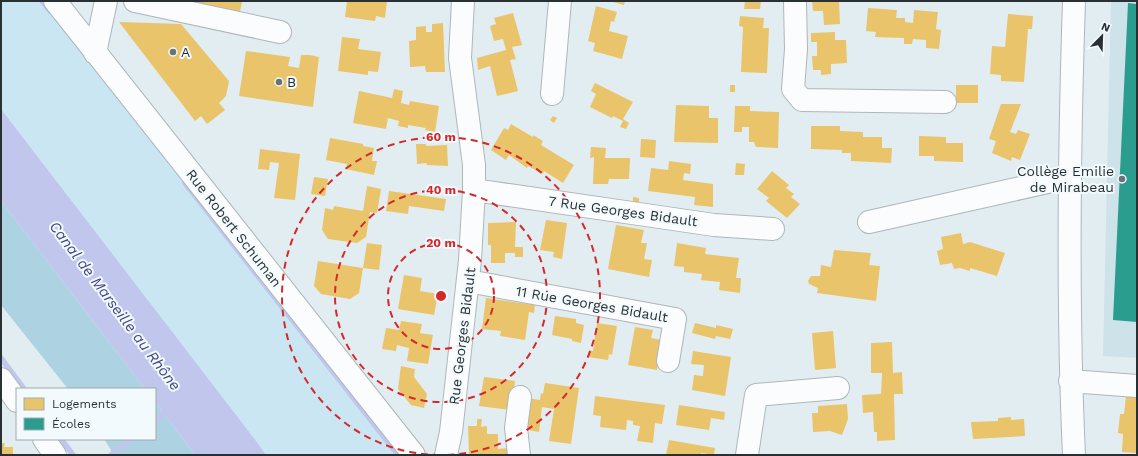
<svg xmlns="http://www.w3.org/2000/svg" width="1138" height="456" font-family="'Work Sans',sans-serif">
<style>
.built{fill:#cde2e9}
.green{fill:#cae6f3}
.forest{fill:#add3e3}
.water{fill:#c0c6ec}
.homes{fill:#e9c46a}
.schools{fill:#2a9d8f}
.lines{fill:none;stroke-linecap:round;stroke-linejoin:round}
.stream{stroke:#c0c6ec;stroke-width:5.5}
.minor-casing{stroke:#aeb6ba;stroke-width:24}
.minor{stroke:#fbfcfd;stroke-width:22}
.ring{fill:none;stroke:#d62828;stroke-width:2;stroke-dasharray:7 5}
.poi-dot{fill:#6a7276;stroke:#f2fafe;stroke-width:1.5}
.labels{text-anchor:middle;stroke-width:4;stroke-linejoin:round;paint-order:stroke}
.poi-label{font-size:14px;fill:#293033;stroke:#f2fafe;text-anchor:start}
.street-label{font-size:14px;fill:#293033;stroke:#f2fafe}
.water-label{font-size:15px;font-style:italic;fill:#444583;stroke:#f2fafe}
.centre{fill:#d62828;stroke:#f2fafe;stroke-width:2}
.ring-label{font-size:12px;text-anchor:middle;font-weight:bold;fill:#d62828;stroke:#f2fafe;stroke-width:4;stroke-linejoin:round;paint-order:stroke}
</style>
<rect width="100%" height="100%" fill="#e2edf2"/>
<path class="built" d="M 1111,1 L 1137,1 L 1137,358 L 1103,356 Z"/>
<path class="green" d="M 1,1 L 41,1 L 398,455 L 266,455 L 1,109 Z"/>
<path class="forest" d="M 1,201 L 145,389 L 68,389 L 1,305 Z
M 155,402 L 195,455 L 114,455 L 104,439 L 155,439 Z"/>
<path class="water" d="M 1,109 L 256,441 L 266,455 L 195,455 L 155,402 L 155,389 L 145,389 L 1,201 Z"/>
<path class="homes" d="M 176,1 L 242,1 L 240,12 Z
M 347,1 L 387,1 L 385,18 L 376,16 L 375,21 L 345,17 Z
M 609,1 L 625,1 L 624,5 Z
M 745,1 L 761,1 L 760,9 L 744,9 Z
M 812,1 L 839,1 L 840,24 L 824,25 L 823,11 L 813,11 Z
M 596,6 L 617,12 L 614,22 L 611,21 L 609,31 L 628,36 L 622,59 L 593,51 L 595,43 L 588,41 Z
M 868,8 L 897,10 L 896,18 L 905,18 L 905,22 L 913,23 L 914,10 L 938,12 L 936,29 L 941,30 L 939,49 L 926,48 L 926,40 L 913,39 L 912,44 L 904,44 L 904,38 L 875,37 L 876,32 L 866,31 Z
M 513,13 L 522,45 L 512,47 L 516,59 L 510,60 L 518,91 L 497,96 L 490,66 L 478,70 L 477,58 L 506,50 L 503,39 L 494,41 L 490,26 L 496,24 L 494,18 Z
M 1008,14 L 1033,16 L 1032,29 L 1028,29 L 1024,82 L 1001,81 L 1001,75 L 990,74 L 992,46 L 1005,47 Z
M 740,16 L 764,18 L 763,28 L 769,28 L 767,73 L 741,72 L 743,27 L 739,26 Z
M 119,22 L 181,24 L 229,81 L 226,96 L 219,103 L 225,110 L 207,124 L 201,116 L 195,121 Z
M 443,23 L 445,72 L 426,72 L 425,66 L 410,67 L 409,41 L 416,40 L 416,27 L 426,26 L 426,32 L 432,32 L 432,24 Z
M 835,32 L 835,40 L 846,40 L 847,63 L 831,64 L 831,74 L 821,75 L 821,70 L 813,70 L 812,56 L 817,56 L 817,42 L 811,42 L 811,33 Z
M 342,37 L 360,39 L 358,49 L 381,52 L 378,72 L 368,71 L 368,75 L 338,71 Z
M 246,51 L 290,57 L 288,66 L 299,68 L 301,55 L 310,55 L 319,57 L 313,107 L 239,96 Z
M 595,83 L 633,102 L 623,119 L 629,123 L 626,129 L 620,127 L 623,121 L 613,116 L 612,118 L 590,107 L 596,94 L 591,91 Z
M 730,85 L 735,85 L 735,92 L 730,92 Z
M 956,85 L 978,85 L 978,103 L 956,103 Z
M 394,89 L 403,91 L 401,103 L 409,105 L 410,101 L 439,106 L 435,132 L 425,130 L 426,128 L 408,125 L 408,128 L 398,126 L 399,121 L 388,118 L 386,129 L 353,123 L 359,91 L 392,98 Z
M 1001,104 L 1021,104 L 1010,132 L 1016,134 L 1018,130 L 1030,134 L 1020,160 L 1012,157 L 1011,161 L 992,153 L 996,141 L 989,139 Z
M 676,105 L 709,106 L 709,118 L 718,118 L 718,143 L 674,142 Z
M 735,106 L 750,106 L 750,111 L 779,112 L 778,148 L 756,147 L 754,142 L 749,142 L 749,127 L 742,127 L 742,132 L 734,132 Z
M 553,116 L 557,118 L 554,123 L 550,120 Z
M 511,124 L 533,137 L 533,135 L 543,141 L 541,145 L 574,165 L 563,183 L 544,171 L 543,174 L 528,166 L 527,168 L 509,155 L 506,160 L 491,150 L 504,128 L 508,130 Z
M 811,126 L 840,126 L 840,131 L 863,132 L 863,137 L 882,137 L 882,148 L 892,148 L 891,163 L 851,161 L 851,153 L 842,153 L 842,150 L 811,149 Z
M 919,136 L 946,137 L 946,143 L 963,143 L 963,162 L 934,161 L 934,156 L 919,156 Z
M 330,138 L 363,144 L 363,146 L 374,148 L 372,161 L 377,161 L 374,175 L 346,169 L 347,164 L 326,160 Z
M 641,139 L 656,140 L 655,158 L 640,157 Z
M 416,144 L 426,144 L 426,146 L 447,145 L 448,166 L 427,165 L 426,163 L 417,164 Z
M 591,147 L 606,148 L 605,158 L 630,158 L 629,179 L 609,179 L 608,184 L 593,184 L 594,157 L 590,158 Z
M 260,149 L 300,154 L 295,200 L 274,198 L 279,163 L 270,162 L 269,170 L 258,169 Z
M 669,161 L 691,164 L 690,174 L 684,173 L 683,180 L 713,184 L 713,207 L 694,205 L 695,197 L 648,191 L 651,168 L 668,170 Z
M 736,163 L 745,164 L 744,175 L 735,175 Z
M 772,171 L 789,185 L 786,188 L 794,194 L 791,197 L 800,204 L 787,218 L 766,201 L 769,198 L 757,189 Z
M 314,177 L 328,179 L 325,196 L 311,194 Z
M 367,186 L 381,189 L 377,213 L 370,212 L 366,237 L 357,243 L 328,239 L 322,230 L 325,208 L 333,210 L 334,206 L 363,211 Z
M 389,191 L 446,199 L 444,211 L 409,206 L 408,214 L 386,211 Z
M 633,197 L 639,198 L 639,206 L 633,205 Z
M 546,220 L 567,223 L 562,259 L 553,257 L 554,252 L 540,250 Z
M 516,222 L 515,247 L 523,247 L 523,257 L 515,257 L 515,253 L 505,253 L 505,263 L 491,263 L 491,245 L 488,245 L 488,223 Z
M 616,225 L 644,230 L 641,243 L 647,243 L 644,259 L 652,260 L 649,277 L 608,269 Z
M 961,233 L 963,244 L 970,242 L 1005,253 L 997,276 L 970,268 L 970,271 L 960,268 L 954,269 L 952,263 L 940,265 L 937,251 L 943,249 L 941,237 Z
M 367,243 L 382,245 L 379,270 L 363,268 Z
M 677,243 L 706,248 L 705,254 L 739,258 L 736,278 L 741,278 L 740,293 L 719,290 L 720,282 L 701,280 L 702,274 L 684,272 L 684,267 L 674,266 Z
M 834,250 L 871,253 L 869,265 L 880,266 L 876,301 L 817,293 L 818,288 L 809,284 L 808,281 L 811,276 L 820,276 L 821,265 L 831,267 Z
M 318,261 L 363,268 L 359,293 L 350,299 L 321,294 L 314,286 Z
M 404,275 L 422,278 L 420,291 L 438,294 L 434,315 L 398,309 Z
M 486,298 L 535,305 L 534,313 L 529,312 L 525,340 L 500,336 L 501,331 L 482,329 Z
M 555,316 L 576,319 L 576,323 L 584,325 L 581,343 L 572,341 L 572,339 L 552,335 Z
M 401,321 L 422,324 L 420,333 L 433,335 L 428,364 L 407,361 L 409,348 L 397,345 L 396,351 L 382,349 L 386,328 L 399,330 Z
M 597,323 L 617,326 L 612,355 L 609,354 L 608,360 L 588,357 L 589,350 L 593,351 Z
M 695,323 L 716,328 L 716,325 L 733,329 L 730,339 L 716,336 L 715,339 L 692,333 Z
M 635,327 L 653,330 L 651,338 L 662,340 L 657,370 L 628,365 Z
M 833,331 L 836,368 L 815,370 L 812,333 Z
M 892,342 L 893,373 L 902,372 L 903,394 L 894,394 L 895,440 L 877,441 L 877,432 L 874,432 L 873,412 L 863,413 L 862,395 L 881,394 L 882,373 L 871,373 L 871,343 Z
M 693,351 L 731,357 L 725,396 L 692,390 L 694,375 L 703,376 L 704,365 L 691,364 Z
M 401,366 L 415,369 L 414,377 L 427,394 L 424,408 L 411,405 L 398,389 Z
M 484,377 L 515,381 L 511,410 L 479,406 Z
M 545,383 L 579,388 L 571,444 L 549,441 L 554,409 L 542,407 L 539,432 L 522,429 L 526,398 L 540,400 L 541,393 L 543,394 Z
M 595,396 L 665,405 L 662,424 L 655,423 L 653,443 L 637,441 L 640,426 L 633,425 L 633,421 L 627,420 L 626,430 L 600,427 L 601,416 L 593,415 Z
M 1126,396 L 1137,397 L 1137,453 L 1122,452 L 1123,434 L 1118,433 L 1120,414 L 1124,414 Z
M 847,404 L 848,419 L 842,435 L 830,431 L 813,432 L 812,413 L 818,413 L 818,406 Z
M 679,405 L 725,412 L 724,420 L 711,418 L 709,430 L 676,425 Z
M 1011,417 L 1011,420 L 1024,419 L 1025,436 L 973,439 L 971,422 L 998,421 L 998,418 Z
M 477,419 L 482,419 L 481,427 L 487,426 L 487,434 L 498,434 L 498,449 L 508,448 L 508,455 L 469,455 L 468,426 L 477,426 Z
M 669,440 L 715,448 L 714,455 L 701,453 L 701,455 L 666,455 Z
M 1,443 L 5,443 L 4,447 L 13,447 L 13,455 L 1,455 Z"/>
<path class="schools" d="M 1128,3 L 1137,4 L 1137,322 L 1113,320 Z"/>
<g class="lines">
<path class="stream" d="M 42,1 L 50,11
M 185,183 L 398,455
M 1,358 L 24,389
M 155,421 L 169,410
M 61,439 L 73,455
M 111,455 L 131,439"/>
<defs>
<path id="minor" d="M 55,1 L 414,455
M 135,1 L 280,32
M 795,1 L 796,49 L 793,89 L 802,100 L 945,102
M 95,53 L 106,1
M 552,94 L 560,1
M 474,190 L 714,225 L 773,229
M 869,222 L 1070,177
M 468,281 L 675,319 L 668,361
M 1,379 L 17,401
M 1070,381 L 1137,386
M 44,439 L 55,455
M 446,455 L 451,432 L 470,260 L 474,190 L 474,165 L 460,58 L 463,1
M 519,455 L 516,428 L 520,397
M 747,455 L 756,395 L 838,388
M 1074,455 C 1067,304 1069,152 1074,1"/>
</defs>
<use href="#minor" class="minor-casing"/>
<use href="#minor" class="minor"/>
</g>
<g class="ring">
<circle cx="441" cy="296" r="53"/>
<circle cx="441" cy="296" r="106"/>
<path d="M440 455A159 159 0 1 1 442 455"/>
</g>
<g class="poi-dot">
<circle cx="173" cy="52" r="4"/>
<circle cx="279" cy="82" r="4"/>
<circle cx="1122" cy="179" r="4"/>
</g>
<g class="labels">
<g class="poi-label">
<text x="181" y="57">A</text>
<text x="287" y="87">B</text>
<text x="1114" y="176" text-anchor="end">Collège Emilie<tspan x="1114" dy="16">de Mirabeau</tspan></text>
</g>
<g class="street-label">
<text transform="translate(623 211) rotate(8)" y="5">7 Rue Georges Bidault</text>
<text transform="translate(234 228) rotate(52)" y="5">Rue Robert Schuman</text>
<text transform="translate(592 304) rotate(10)" y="5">11 Rue Georges Bidault</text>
<text transform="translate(462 336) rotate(-83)" y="5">Rue Georges Bidault</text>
</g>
<g class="water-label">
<text transform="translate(115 306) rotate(53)" y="5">Canal de Marseille au Rhône</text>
</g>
</g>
<circle cx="441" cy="296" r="6" class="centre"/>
<g class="ring-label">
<text x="441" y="141">60 m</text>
<text x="441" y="194">40 m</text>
<text x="441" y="247">20 m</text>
</g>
<rect width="1138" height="456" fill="none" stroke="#293033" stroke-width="4"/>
<rect x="16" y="388" width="140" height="52" fill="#f2fafe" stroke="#a2a9ad"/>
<rect x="24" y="398" width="20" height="12" fill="#e9c46a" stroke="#a2a9ad"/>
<text x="52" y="408" font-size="12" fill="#293033">Logements</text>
<rect x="24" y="418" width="20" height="12" fill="#2a9d8f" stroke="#a2a9ad"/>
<text x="52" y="428" font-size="12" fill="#293033">Écoles</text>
<g transform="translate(1102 36) rotate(23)" stroke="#f2fafe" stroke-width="3" paint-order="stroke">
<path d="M0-3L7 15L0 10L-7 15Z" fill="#293033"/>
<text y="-6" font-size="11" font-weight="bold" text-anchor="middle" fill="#293033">N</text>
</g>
</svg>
